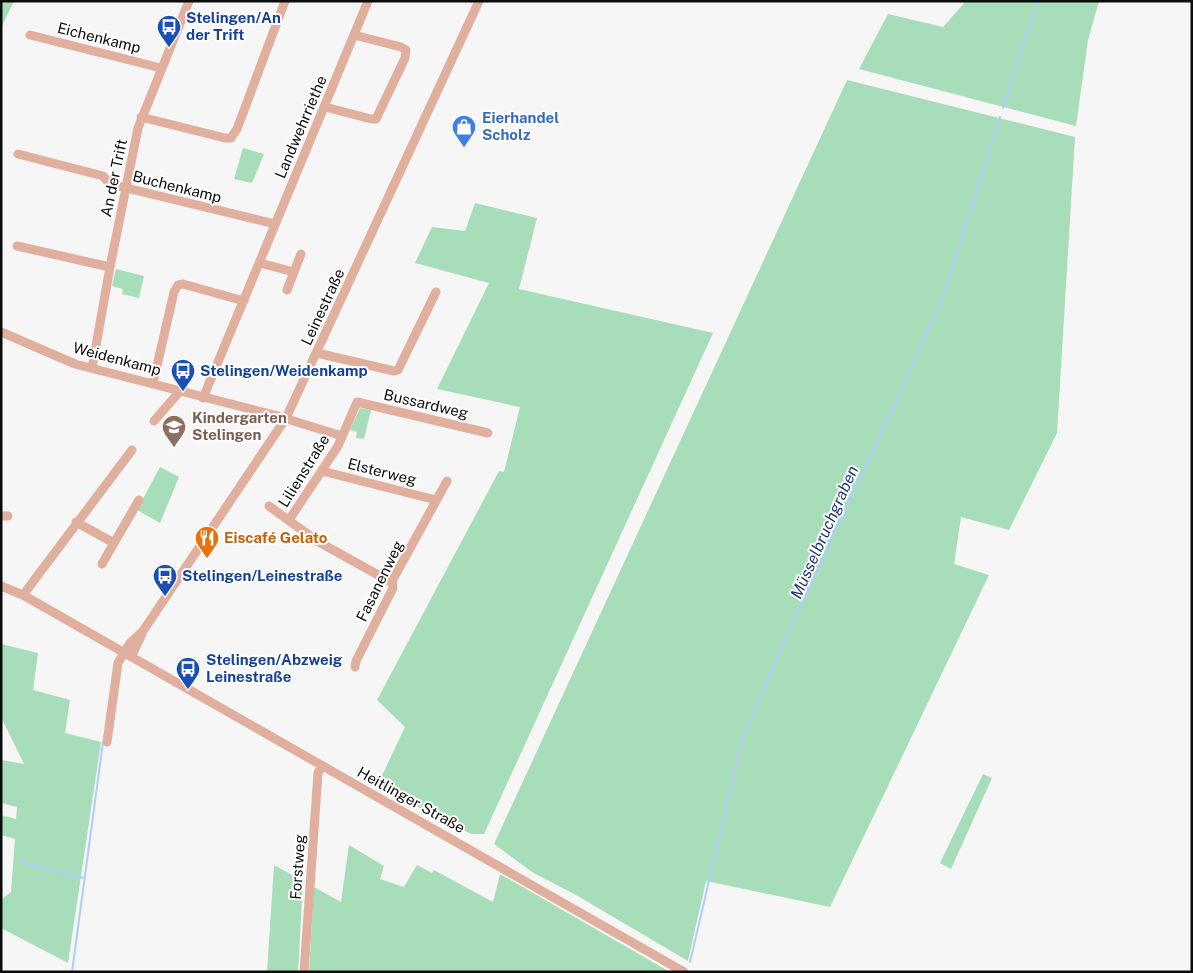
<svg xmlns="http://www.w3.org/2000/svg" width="1193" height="973" font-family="'Public Sans',sans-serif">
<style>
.green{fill:#a7ddb9}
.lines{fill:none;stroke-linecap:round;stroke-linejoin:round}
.stream{stroke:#b2cbff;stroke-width:2}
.minor{stroke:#e0af9e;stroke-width:9}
.labels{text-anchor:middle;stroke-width:4;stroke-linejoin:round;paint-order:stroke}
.transit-label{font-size:15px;font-weight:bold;fill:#164399;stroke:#fff;text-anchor:start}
.street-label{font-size:15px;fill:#0b0c0c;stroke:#fff}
.shop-label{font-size:15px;font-weight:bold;fill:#366cbe;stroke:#fff;text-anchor:start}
.education-label{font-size:15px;font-weight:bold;fill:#785e54;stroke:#fff;text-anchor:start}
.food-label{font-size:15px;font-weight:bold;fill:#c56008;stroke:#fff;text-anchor:start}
.water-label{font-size:16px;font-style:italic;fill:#1e3773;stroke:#fff}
</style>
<rect width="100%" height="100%" fill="#f6f6f7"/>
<path class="green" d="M 1,1 L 14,1 L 1,28 Z
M 966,1 L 1099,1 L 1088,40 L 1076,126 L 859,69 L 888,14 L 943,27 Z
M 847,80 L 1075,137 L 1057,433 L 1009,530 L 961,517 L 954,564 L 989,575 L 830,907 L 706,881 L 688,961 L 576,895 L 532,872 L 494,844 Z
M 243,148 L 264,154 L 252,183 L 234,179 Z
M 475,203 L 537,218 L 519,289 L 713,333 L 484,834 L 471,834 L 377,786 L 405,727 L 377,700 L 499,471 L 504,472 L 520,407 L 437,389 L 489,283 L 415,263 L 432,227 L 465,231 Z
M 116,269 L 144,276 L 139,298 L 122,294 L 123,289 L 112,286 Z
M 360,408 L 371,410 L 364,439 L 356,438 L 357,432 L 350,430 Z
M 160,467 L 179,477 L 160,523 L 137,510 Z
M 1,644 L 38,653 L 33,690 L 70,700 L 65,733 L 101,742 L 68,963 L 1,928 L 1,900 L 11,892 L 15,839 L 1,835 L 1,815 L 16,819 L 17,807 L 1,803 L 1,760 L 24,764 L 1,717 Z
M 983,774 L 992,778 L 951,869 L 940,863 Z
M 349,845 L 384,866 L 380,879 L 404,887 L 417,865 L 432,873 L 434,870 L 493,902 L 500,874 L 670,972 L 309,972 L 314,887 L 341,902 Z
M 274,865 L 303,881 L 298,972 L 267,972 Z"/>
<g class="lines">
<path class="stream" d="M 1003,108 L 1037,1
M 21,862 L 84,878
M 690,962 L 742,740 L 787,635 L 902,389 L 943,296 L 1000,117
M 72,972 L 103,742"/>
<path class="minor" d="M 30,35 L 161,68
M 325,107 L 371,119 L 376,119 L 405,58 L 406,50 L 401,47 L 354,35
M 141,117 L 225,138 L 231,138 L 237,129 L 285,1
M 18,154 L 103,176 L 109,183 L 114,185 L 275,224
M 17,246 L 110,267
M 260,263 L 294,272
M 287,290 L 301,254
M 1,332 L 75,364 L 274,415 L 342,436
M 317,353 L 394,371 L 398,370 L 436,292
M 92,368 L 110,267 L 138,128 L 189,1
M 153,383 L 174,292 L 178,285 L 183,284 L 244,301
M 203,398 L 368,1
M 154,421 L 180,391
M 322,471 L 436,500
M 269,506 L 317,541 L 389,581 L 392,581
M 1,516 L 8,516
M 289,520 L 338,446 L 357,402 L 488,433
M 76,522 L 114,543 L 139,500
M 102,564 L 114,543
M 1,586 L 23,595 L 684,972
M 23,595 L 132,450
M 131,657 L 142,634
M 355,667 L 356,661 L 393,588 L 392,581 L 447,481
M 107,742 L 118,663 L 130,643 L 143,631 L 286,418 L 479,1
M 304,972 L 318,773 L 322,766"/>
</g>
<defs>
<symbol id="bus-pin" viewBox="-11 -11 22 30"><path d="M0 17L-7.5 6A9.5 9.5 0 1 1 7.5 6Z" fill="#1a4fb4" stroke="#fff"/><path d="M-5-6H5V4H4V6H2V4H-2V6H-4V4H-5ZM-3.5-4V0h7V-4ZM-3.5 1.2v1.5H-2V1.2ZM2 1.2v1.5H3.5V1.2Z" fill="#fff"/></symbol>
<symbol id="shop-pin" viewBox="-11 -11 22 30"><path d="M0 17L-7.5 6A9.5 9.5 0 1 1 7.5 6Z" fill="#3f7fe0" stroke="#fff"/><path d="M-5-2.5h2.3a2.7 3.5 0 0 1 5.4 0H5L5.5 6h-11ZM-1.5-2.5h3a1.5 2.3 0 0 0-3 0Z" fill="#fff"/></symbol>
<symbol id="school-pin" viewBox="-11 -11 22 30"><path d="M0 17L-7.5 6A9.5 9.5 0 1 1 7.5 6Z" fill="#8d6e63" stroke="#fff"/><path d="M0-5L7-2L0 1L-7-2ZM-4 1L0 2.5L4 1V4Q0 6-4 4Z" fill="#fff"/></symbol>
<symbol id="restaurant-pin" viewBox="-11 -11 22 30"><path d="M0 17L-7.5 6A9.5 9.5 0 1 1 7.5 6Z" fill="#e8710a" stroke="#fff"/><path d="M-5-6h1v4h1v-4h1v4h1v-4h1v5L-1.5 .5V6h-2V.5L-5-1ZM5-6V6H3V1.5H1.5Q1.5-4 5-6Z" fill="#fff"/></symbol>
</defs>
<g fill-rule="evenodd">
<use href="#bus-pin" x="155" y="13" width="28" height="38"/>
<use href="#shop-pin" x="450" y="113" width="28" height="38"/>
<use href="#bus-pin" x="169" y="357" width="28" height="38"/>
<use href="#school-pin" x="160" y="413" width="28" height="38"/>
<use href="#restaurant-pin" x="193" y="524" width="28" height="38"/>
<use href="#bus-pin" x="151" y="562" width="28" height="38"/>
<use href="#bus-pin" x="174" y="655" width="28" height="38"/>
</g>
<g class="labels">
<g class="transit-label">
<text x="186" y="23">Stelingen/An<tspan x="186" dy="17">der Trift</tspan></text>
<text x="200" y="376">Stelingen/Weidenkamp</text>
<text x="182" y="581">Stelingen/Leinestraße</text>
<text x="206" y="665">Stelingen/Abzweig<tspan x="206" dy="17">Leinestraße</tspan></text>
</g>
<g class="street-label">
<text transform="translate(99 38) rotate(14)" y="5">Eichenkamp</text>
<text transform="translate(301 127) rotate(-67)" y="5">Landwehrriethe</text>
<text transform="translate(114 178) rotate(-78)" y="5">An der Trift</text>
<text transform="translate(177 187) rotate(14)" y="5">Buchenkamp</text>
<text transform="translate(323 307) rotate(-65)" y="5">Leinestraße</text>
<text transform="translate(117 359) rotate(15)" y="5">Weidenkamp</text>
<text transform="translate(426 404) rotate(13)" y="5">Bussardweg</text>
<text transform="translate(304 471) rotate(-58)" y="5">Lilienstraße</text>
<text transform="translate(382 472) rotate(14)" y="5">Elsterweg</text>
<text transform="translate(380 581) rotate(-64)" y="5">Fasanenweg</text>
<text transform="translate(411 800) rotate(29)" y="5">Heitlinger Straße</text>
<text transform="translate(298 867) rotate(-86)" y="5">Forstweg</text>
</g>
<g class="shop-label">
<text x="482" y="123">Eierhandel<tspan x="482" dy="17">Scholz</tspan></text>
</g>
<g class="education-label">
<text x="192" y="423">Kindergarten<tspan x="192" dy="17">Stelingen</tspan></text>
</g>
<g class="food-label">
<text x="224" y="543">Eiscafé Gelato</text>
</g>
<g class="water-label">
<text transform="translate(824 532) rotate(-66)" y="6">Müsselbruchgraben</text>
</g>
</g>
<rect width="1193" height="973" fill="none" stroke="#0b0c0c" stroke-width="5"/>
</svg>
